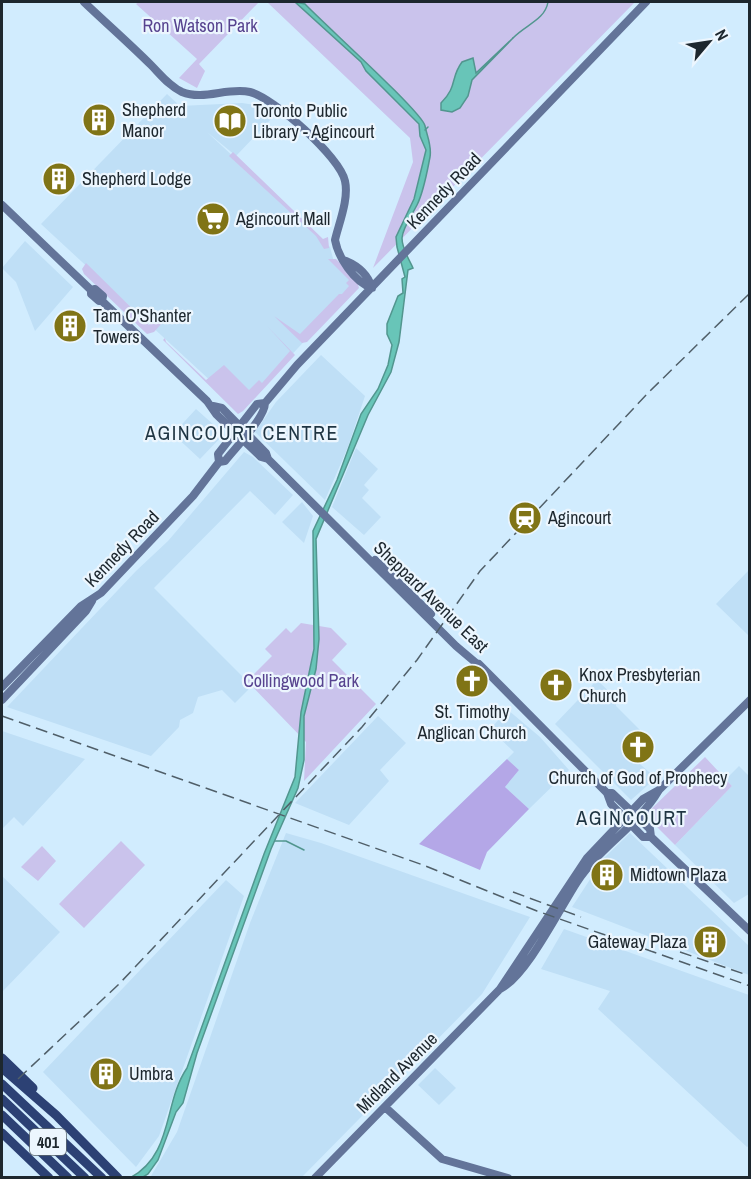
<svg xmlns="http://www.w3.org/2000/svg" width="751" height="1179" font-family="'Archivo Narrow',sans-serif">
<style>
.built{fill:#bfdff6}
.green{fill:#cac3ec}
.forest{fill:#b4a7e7}
.water{fill:#68c5b8;stroke:#52968f;stroke-width:1.5}
.lines{fill:none;stroke-linecap:round;stroke-linejoin:round}
.stream{stroke:#52968f;stroke-width:1.5}
.secondary{stroke:#637499;stroke-width:8}
.highway{stroke:#2c4174;stroke-width:9}
.rail{stroke:#505f69;stroke-width:1.5;stroke-dasharray:12 6;stroke-linecap:butt}
.labels{text-anchor:middle;stroke-width:4.5;stroke-linejoin:round;paint-order:stroke}
.shield{fill:#ecf6fe;stroke:#5b656c;stroke-width:1.5}
.shield-label{font-size:16px;font-weight:bold;fill:#1d272e}
.park-label{font-size:18px;fill:#57438f;stroke:#ecf6fe}
.poi-label{font-size:18px;fill:#1d272e;stroke:#ecf6fe;text-anchor:start}
.street-label{font-size:18px;fill:#1d272e;stroke:#ecf6fe}
.neighbourhood-label{font-size:20px;letter-spacing:1.5px;fill:#1f3543;stroke:#ecf6fe}
</style>
<rect width="100%" height="100%" fill="#d1ecfe"/>
<path class="built" d="M 167,94 L 180,106 L 242,103 L 255,105 L 273,117 L 236,156 L 207,132 L 330,247 L 334,262 L 356,286 L 241,409 L 41,224 Z
M 25,241 L 73,287 L 35,331 L 16,282 L 2,268 Z
M 321,355 L 365,396 L 348,447 L 325,500 L 255,432 L 276,402 Z
M 196,409 L 224,434 L 200,459 L 173,434 Z
M 356,448 L 378,469 L 364,485 L 369,490 L 362,498 L 381,517 L 364,535 L 332,507 Z
M 244,452 L 253,457 L 293,495 L 275,515 L 250,491 L 154,588 L 252,686 L 235,703 L 222,690 L 198,697 L 193,713 L 180,720 L 179,727 L 151,756 L 7,707 L 136,571 L 168,541 Z
M 302,502 L 313,516 L 304,543 L 282,522 Z
M 749,570 L 749,636 L 716,604 Z
M 597,680 L 616,698 L 616,706 L 644,734 L 626,752 L 656,778 L 631,800 L 555,724 Z
M 508,710 L 540,737 L 569,770 L 529,809 L 505,787 L 519,770 L 507,759 L 514,752 L 490,729 Z
M 378,716 L 406,743 L 380,770 L 389,781 L 349,825 L 295,803 Z
M 2,731 L 85,759 L 23,826 L 14,817 L 2,829 Z
M 739,766 L 749,776 L 749,894 L 734,903 L 675,845 L 732,786 L 726,779 Z
M 286,833 L 321,843 L 530,917 L 482,994 L 302,1177 L 153,1177 L 151,1176 L 177,1132 L 250,923 Z
M 630,833 L 749,946 L 749,975 L 572,907 L 604,858 Z
M 2,876 L 60,932 L 3,991 L 2,990 Z
M 226,880 L 244,896 L 159,1136 L 136,1167 L 43,1072 Z
M 564,929 L 749,995 L 750,1145 L 747,1147 L 598,1009 L 610,991 L 541,969 Z
M 435,1068 L 456,1088 L 439,1105 L 418,1085 Z"/>
<path class="green" d="M 139,2 L 259,2 L 199,64 L 205,71 L 197,88 L 179,78 L 197,59 L 136,4 Z
M 267,2 L 635,2 L 373,268 L 413,162 L 410,138 Z
M 233,152 L 323,239 L 328,237 L 329,248 L 324,249 L 316,236 L 229,156 Z
M 328,259 L 336,259 L 357,281 L 359,288 L 307,342 L 302,343 L 274,316 L 300,334 L 339,294 L 342,294 L 349,286 L 346,283 L 349,280 Z
M 86,263 L 149,325 L 158,316 L 164,321 L 154,332 L 147,334 L 84,274 L 82,269 Z
M 267,326 L 295,355 L 243,411 L 238,414 L 163,340 L 165,338 L 166,342 L 206,380 L 224,365 L 249,390 L 259,380 L 262,383 L 290,351 Z
M 301,623 L 331,628 L 347,644 L 332,660 L 376,704 L 304,781 L 306,742 L 247,681 L 272,656 L 265,649 L 286,628 L 291,633 Z
M 705,757 L 732,786 L 675,845 L 645,815 Z
M 121,841 L 145,865 L 84,928 L 59,904 Z
M 42,846 L 56,861 L 38,881 L 21,867 Z"/>
<path class="forest" d="M 507,759 L 519,770 L 505,787 L 529,809 L 487,852 L 480,870 L 419,844 Z"/>
<path class="water" d="M 295,2 L 305,4 C 323,23 423,113 425,126 C 427,136 432,146 430,157 C 427,172 424,191 417,205 C 412,215 403,227 402,238 C 402,249 409,259 413,268 L 408,270 L 399,342 L 391,372 L 368,415 L 316,539 L 319,639 L 316,669 L 304,716 L 304,760 L 298,788 L 271,849 L 197,1053 L 183,1103 L 176,1112 L 158,1160 L 148,1174 L 143,1177 L 130,1178 C 174,1154 163,1103 187,1068 L 264,854 L 295,777 L 301,712 L 314,649 L 313,531 L 337,480 L 361,414 L 378,389 L 388,365 L 392,345 L 387,334 L 387,324 L 398,296 L 403,293 L 402,279 L 405,277 L 397,247 L 396,237 L 414,199 L 426,150 L 420,136 L 419,124 L 366,71 L 361,62 Z
M 513,38 L 472,80 L 468,96 L 460,108 L 452,112 L 441,110 L 441,103 C 458,86 450,78 462,62 L 473,58 L 476,73 Z"/>
<g class="lines">
<path class="stream" d="M 513,38 C 525,25 545,20 548,2
M 425,130 L 428,127
M 275,841 L 286,841 L 304,850"/>
<path class="secondary" d="M 84,2 C 106,23 129,43 151,65 C 160,74 169,86 182,92 C 204,101 227,87 250,92 C 274,98 340,157 345,181 C 349,199 339,223 335,240 C 338,257 354,282 372,288
M 2,205 L 91,290 L 91,294 L 99,301 L 102,301 L 207,401 L 216,414 L 261,457 L 268,459 L 456,646 L 482,668
M 346,261 C 358,266 368,275 372,288
M 91,290 L 95,289 L 103,296 L 102,301
M 213,406 L 222,408 L 266,453 L 268,459
M 219,462 L 218,454 L 257,404 L 265,403
M 375,560 L 431,614
M 479,664 L 607,793 L 611,804 L 643,837 L 651,837
M 2,687 L 81,606 L 101,593 L 193,496 L 219,462 L 225,461 C 235,448 265,418 265,403 L 297,365 L 646,2
M 2,700 L 86,611 L 92,601
M 607,793 L 612,793 L 650,829 L 651,837 L 750,931
M 500,989 L 587,858 L 643,799 L 659,790 L 750,700
M 385,1107 L 442,1159 L 508,1178
M 315,1178 L 500,989 C 526,977 560,908 577,882 C 600,847 638,826 659,790"/>
<path class="highway" d="M 2,1058 L 33,1088
M 2,1068 L 56,1115 L 118,1178
M 2,1084 L 102,1178
M 2,1099 L 85,1178
M 2,1115 L 68,1178
M 2,1133 L 49,1178"/>
<path class="rail" d="M 2,716 L 423,865 L 537,911 L 750,986
M 513,892 L 581,917
M 680,952 L 750,976
M 18,1079 L 119,984 L 362,727 L 417,660 L 480,571 L 649,392 L 750,293"/>
</g>
<defs>
<symbol id="building-disc" viewBox="-11 -11 22 22"><circle r="9.5" fill="#807416" stroke="#ecf6fe"/><path d="M-4-6H4V6H1V3H-1V6H-4ZM-2.5-4.3h1.7v1.8h-1.7ZM.8-4.3h1.7v1.8H.8ZM-2.5-1h1.7V.8h-1.7ZM.8-1h1.7V.8H.8Z" fill="#fff"/></symbol>
<symbol id="library-disc" viewBox="-11 -11 22 22"><circle r="9.5" fill="#807416" stroke="#ecf6fe"/><path d="M-6-4Q-3-5.5-.7-3.5V5Q-3 3-6 4ZM6-4Q3-5.5 .7-3.5V5Q3 3 6 4Z" fill="#fff"/></symbol>
<symbol id="supermarket-disc" viewBox="-11 -11 22 22"><circle r="9.5" fill="#807416" stroke="#ecf6fe"/><path d="M-6-5.5h2.5l.6 2H6L4.5 2H-2.5L-4.4-4H-6ZM-1.5 3.2a1.3 1.3 0 1 0 .1 0ZM3 3.2a1.3 1.3 0 1 0 .1 0Z" fill="#fff"/></symbol>
<symbol id="station-disc" viewBox="-11 -11 22 22"><circle r="9.5" fill="#807416" stroke="#ecf6fe"/><path d="M-3-6H3Q5-6 5-4V2Q5 4 3 4L4.5 6H3L1.5 4h-3L-3 6H-4.5L-3 4Q-5 4-5 2V-4Q-5-6-3-6ZM-3.5-4v3h7v-3ZM-3.5 1v1.5H-2V1ZM2 1v1.5H3.5V1Z" fill="#fff"/></symbol>
<symbol id="church-disc" viewBox="-11 -11 22 22"><circle r="9.5" fill="#807416" stroke="#ecf6fe"/><path d="M-1.2-6h2.4v3.5h3.3v2.4h-3.3V6h-2.4V-.1h-3.3v-2.4h3.3Z" fill="#fff"/></symbol>
</defs>
<g fill-rule="evenodd">
<use href="#building-disc" x="80" y="101" width="38" height="38"/>
<use href="#library-disc" x="211" y="102" width="38" height="38"/>
<use href="#building-disc" x="40" y="160" width="38" height="38"/>
<use href="#supermarket-disc" x="194" y="200" width="38" height="38"/>
<use href="#building-disc" x="51" y="307" width="38" height="38"/>
<use href="#station-disc" x="506" y="499" width="38" height="38"/>
<use href="#church-disc" x="453" y="662" width="38" height="38"/>
<use href="#church-disc" x="537" y="666" width="38" height="38"/>
<use href="#church-disc" x="619" y="728" width="38" height="38"/>
<use href="#building-disc" x="588" y="856" width="38" height="38"/>
<use href="#building-disc" x="691" y="923" width="38" height="38"/>
<use href="#building-disc" x="87" y="1055" width="38" height="38"/>
</g>
<g class="labels">
<rect class="shield" x="30" y="1129" width="36" height="26" rx="4.5"/>
<g class="shield-label">
<text x="48" y="1148">401</text>
</g>
<g class="park-label">
<text x="200" y="32">Ron Watson Park</text>
<text x="301" y="687">Collingwood Park</text>
</g>
<g class="poi-label">
<text x="122" y="116">Shepherd<tspan x="122" dy="21">Manor</tspan></text>
<text x="253" y="117">Toronto Public<tspan x="253" dy="21">Library - Agincourt</tspan></text>
<text x="82" y="185">Shepherd Lodge</text>
<text x="236" y="225">Agincourt Mall</text>
<text x="93" y="322">Tam O'Shanter<tspan x="93" dy="21">Towers</tspan></text>
<text x="548" y="524">Agincourt</text>
<text x="579" y="681">Knox Presbyterian<tspan x="579" dy="21">Church</tspan></text>
<text x="472" y="718" text-anchor="middle">St. Timothy<tspan x="472" dy="21">Anglican Church</tspan></text>
<text x="638" y="784" text-anchor="middle">Church of God of Prophecy</text>
<text x="630" y="881">Midtown Plaza</text>
<text x="687" y="948" text-anchor="end">Gateway Plaza</text>
<text x="129" y="1080">Umbra</text>
</g>
<g class="street-label">
<text transform="translate(444 191) rotate(-46)" y="6">Kennedy Road</text>
<text transform="translate(122 549) rotate(-46)" y="6">Kennedy Road</text>
<text transform="translate(431 597) rotate(44)" y="6">Sheppard Avenue East</text>
<text transform="translate(397 1073) rotate(-45)" y="6">Midland Avenue</text>
</g>
<g class="neighbourhood-label">
<text x="242" y="440">AGINCOURT CENTRE</text>
<text x="632" y="825">AGINCOURT</text>
</g>
</g>
<rect width="751" height="1179" fill="none" stroke="#1d272e" stroke-width="6"/>
<g transform="translate(709 42) rotate(61)" stroke="#ecf6fe" stroke-width="4.5" paint-order="stroke">
<path d="M0-4.5L10 22L0 15L-10 22Z" fill="#1d272e"/>
<text y="-9" font-size="16" font-weight="bold" text-anchor="middle" fill="#1d272e">N</text>
</g>
</svg>
